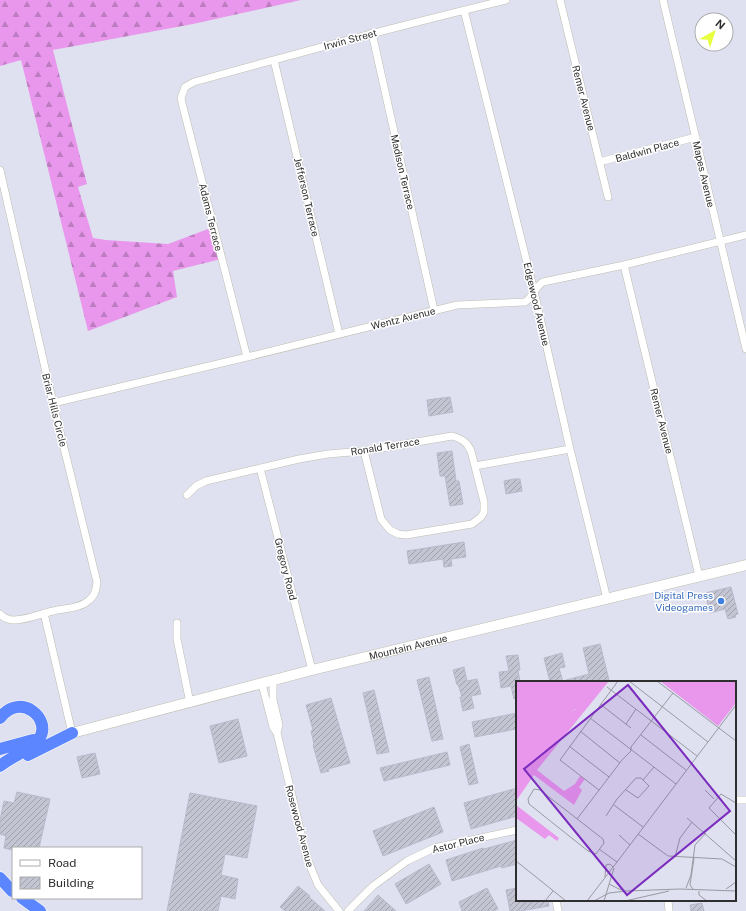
<svg xmlns="http://www.w3.org/2000/svg" width="746" height="911" font-family="'Public Sans',sans-serif">
<style>
.forest{fill:url(#forest-firs)}
.building{fill:url(#building-hatch);stroke:#b8b9cc}
.lines{fill:none;stroke-linecap:round;stroke-linejoin:round}
.street-casing{stroke:#bdbeaf;stroke-width:8}
.secondary-casing{stroke:#bdbeaf;stroke-width:11}
.highway-casing{stroke:#fff;stroke-width:13}
.street{stroke:#fff;stroke-width:7}
.secondary{stroke:#fff;stroke-width:10}
.highway{stroke:#5b86ff;stroke-width:12}
.shop-dot{fill:#3f7fe0;stroke:#fff;stroke-width:1.5}
.labels{text-anchor:middle;stroke-width:3;stroke-linejoin:round;paint-order:stroke}
.street-label{font-size:10px;fill:#2e2e2e;stroke:#fff}
.shop-label{font-size:10px;fill:#366cbe;stroke:#fff;text-anchor:end}
.inset-road{fill:none;stroke:#9899a2;stroke-width:1}
.view{fill:#7b2cbf;fill-opacity:0.15;stroke:#7b2cbf;stroke-width:2}
.inset-edge{fill:none;stroke:#2e2e2e;stroke-width:2}
</style>
<defs>
<pattern id="forest-firs" width="22" height="20" patternUnits="userSpaceOnUse"><rect width="22" height="20" fill="#e997ec"/><path d="M5 1l3.5 6h-7zM16 11l3.5 6h-7z" fill="#bd7cc0"/></pattern>
<pattern id="building-hatch" width="6" height="6" patternUnits="userSpaceOnUse"><rect width="6" height="6" fill="#c3c5d2"/><path d="M-1 1l2-2M0 6l6-6M5 7l2-2" fill="none" stroke="#9fa0ab"/></pattern>
</defs>
<rect width="100%" height="100%" fill="#dfe1f0"/>
<path class="forest" d="M 0,0 L 301,0 L 193,24 L 53,50 L 87,184 L 78,187 L 93,238 L 106,240 L 168,244 L 216,226 L 225,258 L 173,271 L 177,297 L 88,331 L 21,60 L 0,66 Z"/>
<path class="building" d="M 450,397 L 453,412 L 429,416 L 427,400 Z
M 452,451 L 456,481 L 459,481 L 463,504 L 450,506 L 445,476 L 440,476 L 437,453 Z
M 514,479 L 520,479 L 522,491 L 506,494 L 504,481 Z
M 464,542 L 466,557 L 451,559 L 452,566 L 444,567 L 443,559 L 409,564 L 407,551 Z
M 731,587 L 738,614 L 735,615 L 736,617 L 728,619 L 725,609 L 710,613 L 705,593 Z
M 600,644 L 609,680 L 600,682 L 566,682 L 566,680 L 589,674 L 583,648 Z
M 562,653 L 565,667 L 559,668 L 563,682 L 550,682 L 544,658 Z
M 518,655 L 520,670 L 518,670 L 520,682 L 517,682 L 517,698 L 514,699 L 511,686 L 501,688 L 499,672 L 509,671 L 506,656 Z
M 464,667 L 467,681 L 477,679 L 481,694 L 471,696 L 474,708 L 463,711 L 460,697 L 462,697 L 458,684 L 457,685 L 453,670 Z
M 429,677 L 443,739 L 432,741 L 417,680 Z
M 374,690 L 389,752 L 377,754 L 363,693 Z
M 331,698 L 350,763 L 328,769 L 329,771 L 321,773 L 313,745 L 314,744 L 311,731 L 313,730 L 306,705 Z
M 517,713 L 516,729 L 475,737 L 472,722 Z
M 238,719 L 247,756 L 219,763 L 210,726 Z
M 469,744 L 478,783 L 469,785 L 460,747 Z
M 447,752 L 450,765 L 384,781 L 380,768 Z
M 95,753 L 100,774 L 82,778 L 77,757 Z
M 517,788 L 517,816 L 471,829 L 464,803 Z
M 17,792 L 50,799 L 39,848 L 13,848 L 13,850 L 4,848 L 6,836 L 0,834 L 0,820 L 4,801 L 14,803 Z
M 190,793 L 257,806 L 247,858 L 225,854 L 221,875 L 238,879 L 235,899 L 221,896 L 218,911 L 167,911 Z
M 434,807 L 443,832 L 383,856 L 373,831 Z
M 517,840 L 517,864 L 502,868 L 501,866 L 452,881 L 446,860 L 483,848 L 484,849 Z
M 429,864 L 441,884 L 406,904 L 395,884 Z
M 298,886 L 310,896 L 309,897 L 325,911 L 285,911 L 280,907 Z
M 487,888 L 498,909 L 493,911 L 462,911 L 459,902 Z
M 517,888 L 517,900 L 548,900 L 549,906 L 520,911 L 510,911 L 506,890 Z
M 378,895 L 396,911 L 364,911 Z
M 702,903 L 704,911 L 691,911 L 690,905 Z"/>
<g class="lines">
<defs>
<path id="street" d="M 560,0 L 608,197
M 663,0 L 746,349
M 464,10 L 534,291 L 570,449 L 607,599
M 372,33 L 434,310
M 274,60 L 339,334
M 599,162 L 696,137
M 0,170 L 53,403 L 97,582 C 96,590 95,596 88,601 C 79,609 64,608 53,611 C 40,614 27,620 14,620 C 8,620 4,618 0,614
M 624,265 L 699,576
M 247,357 L 182,103 L 181,98 L 185,87 L 194,82 C 298,53 401,25 506,0
M 53,403 L 247,357 L 457,305 L 525,302 C 533,297 535,287 543,282 L 624,265 L 746,235
M 475,466 L 570,449
M 260,468 L 312,670
M 187,495 L 196,486 L 206,481 L 299,459 L 328,454 L 364,451 L 452,436 C 462,439 467,442 471,451 L 484,502 L 484,512 L 481,517 L 472,524 L 406,535 L 398,534 L 390,530 L 381,519 L 364,451
M 44,613 L 72,733
M 177,623 L 177,639 L 190,703
M 273,681 L 273,700 L 279,725 L 277,733
M 262,684 L 273,727 L 277,733 L 307,858 L 318,885 L 339,911
M 735,800 L 746,800
M 556,900 L 558,911
M 668,900 L 669,911
M 348,911 L 373,886 L 407,861 L 434,848 L 517,830"/>
<g id="secondary">
<path id="s1" d="M 72,733 L 312,670 L 746,565"/>
</g>
<path id="highway" d="M 0,718 C 20,691 53,719 39,739 C 29,751 12,756 0,766
M 0,749 L 33,740
M 28,755 L 72,733
M 0,878 L 12,891
M 22,898 L 40,911"/>
</defs>
<use href="#street" class="street-casing"/>
<use href="#secondary" class="secondary-casing"/>
<use href="#highway" class="highway-casing"/>
<use href="#street" class="street"/>
<use href="#secondary" class="secondary"/>
<use href="#highway" class="highway"/>
</g>
<circle class="shop-dot" cx="721" cy="601" r="4"/>
<g class="labels">
<g class="street-label">
<text transform="translate(350 39) rotate(-15)" y="4">Irwin Street</text>
<text transform="translate(584 98) rotate(76)" y="4">Remer Avenue</text>
<text transform="translate(647 150) rotate(-15)" y="4">Baldwin Place</text>
<text transform="translate(403 172) rotate(77)" y="4">Madison Terrace</text>
<text transform="translate(704 174) rotate(77)" y="4">Mapes Avenue</text>
<text transform="translate(307 197) rotate(77)" y="4">Jefferson Terrace</text>
<text transform="translate(211 217) rotate(76)" y="4">Adams Terrace</text>
<text transform="translate(537 304) rotate(77)" y="4">Edgewood Avenue</text>
<text transform="translate(403 318) rotate(-14)" y="4">Wentz Avenue</text>
<text transform="translate(55 410) rotate(76)" y="4">Briar Hills Circle</text>
<text transform="translate(662 421) rotate(76)" y="4">Remer Avenue</text>
<text transform="translate(385 446) rotate(-9)" y="4">Ronald Terrace</text>
<text transform="translate(286 569) rotate(76)" y="4">Gregory Road</text>
<text dy="4" stroke="none"><textPath href="#s1" startOffset="347">Mountain Avenue</textPath></text>
<text transform="translate(300 826) rotate(75)" y="4">Rosewood Avenue</text>
<text transform="translate(458 843) rotate(-14)" y="4">Astor Place</text>
</g>
<g class="shop-label">
<text x="713" y="599">Digital Press<tspan x="713" dy="12">Videogames</tspan></text>
</g>
</g>
<g transform="translate(516 681)">
<rect width="220" height="220" fill="#dfe1f0"/>
<path d="M 0,0 L 93,0 L 67,32 L 60,28 L 0,60 ZM 144,0 L 220,0 L 220,22 L 202,45 Z" fill="#e997ec"/>
<path d="M 61,28 L 67,32 L 21,89 L 48,110 L 59,103 L 64,95 L 69,98 L 63,106 L 66,109 L 58,124 L 18,94 L 0,120 L 0,60 L 16,47 ZM 0,124 L 43,157 L 41,160 L 33,154 L 29,158 L 0,137 Z" fill="#e997ec"/>
<path class="inset-road" d="M 113,0 L 192,61M 141,0 L 220,60M 91,6 L 181,75M 84,23 L 115,47M 74,37 L 160,103M 110,43 L 120,28M 64,50 L 104,82M 125,54 L 170,89M 53,65 L 93,96M 127,99 L 138,86M 18,108 L 24,109 L 87,158 L 88,162 L 80,173 L 72,170 L 13,123 L 12,118 ZM 83,109 L 44,79 L 102,0M 189,109 L 198,118M 220,122 L 205,113 L 193,127 L 220,154M 98,124 L 127,146M 90,135 L 101,118 L 120,97 L 125,97 L 133,105 L 122,117 L 110,109M 171,137 L 220,180M 61,138 L 106,79 L 115,70 L 115,66 L 157,12M 122,153 L 152,175 L 206,178 L 220,186M 103,154 L 114,164M 83,168 L 101,181 L 220,24M 159,176 L 164,157 L 176,141M 0,180 L 50,220M 89,196 L 90,184 L 94,183 L 97,186M 93,203 L 105,209M 170,207 L 175,194 L 179,164 L 190,152M 177,208 L 174,204 L 178,177M 210,208 L 220,201M 183,210 L 183,214 L 191,220M 29,220 L 37,210M 71,220 L 101,181M 78,220 L 93,212 L 110,210 L 164,208 L 220,210M 88,220 L 98,187M 109,220 L 153,210"/>
<path class="view" d="M 112,4 L 214,130 L 111,214 L 8,88 Z"/>
<rect width="220" height="220" class="inset-edge"/>
</g>
<rect x="12" y="847" width="130" height="52" fill="#ffffff" stroke="#ababab"/>
<rect x="20" y="860" width="20" height="6" fill="#ffffff" stroke="#ababab"/>
<text x="48" y="867" font-size="12" fill="#2e2e2e">Road</text>
<rect x="20" y="877" width="20" height="12" fill="url(#building-hatch)" stroke="#ababab"/>
<text x="48" y="887" font-size="12" fill="#2e2e2e">Building</text>
<g transform="translate(714 32) rotate(39)"><circle r="19" fill="#ffffff" stroke="#ababab"/>
<path d="M0-3L7 15L0 10L-7 15Z" fill="#e7ff3d"/>
<text y="-6" font-size="11" font-weight="bold" text-anchor="middle" fill="#2e2e2e">N</text>
</g>
</svg>
